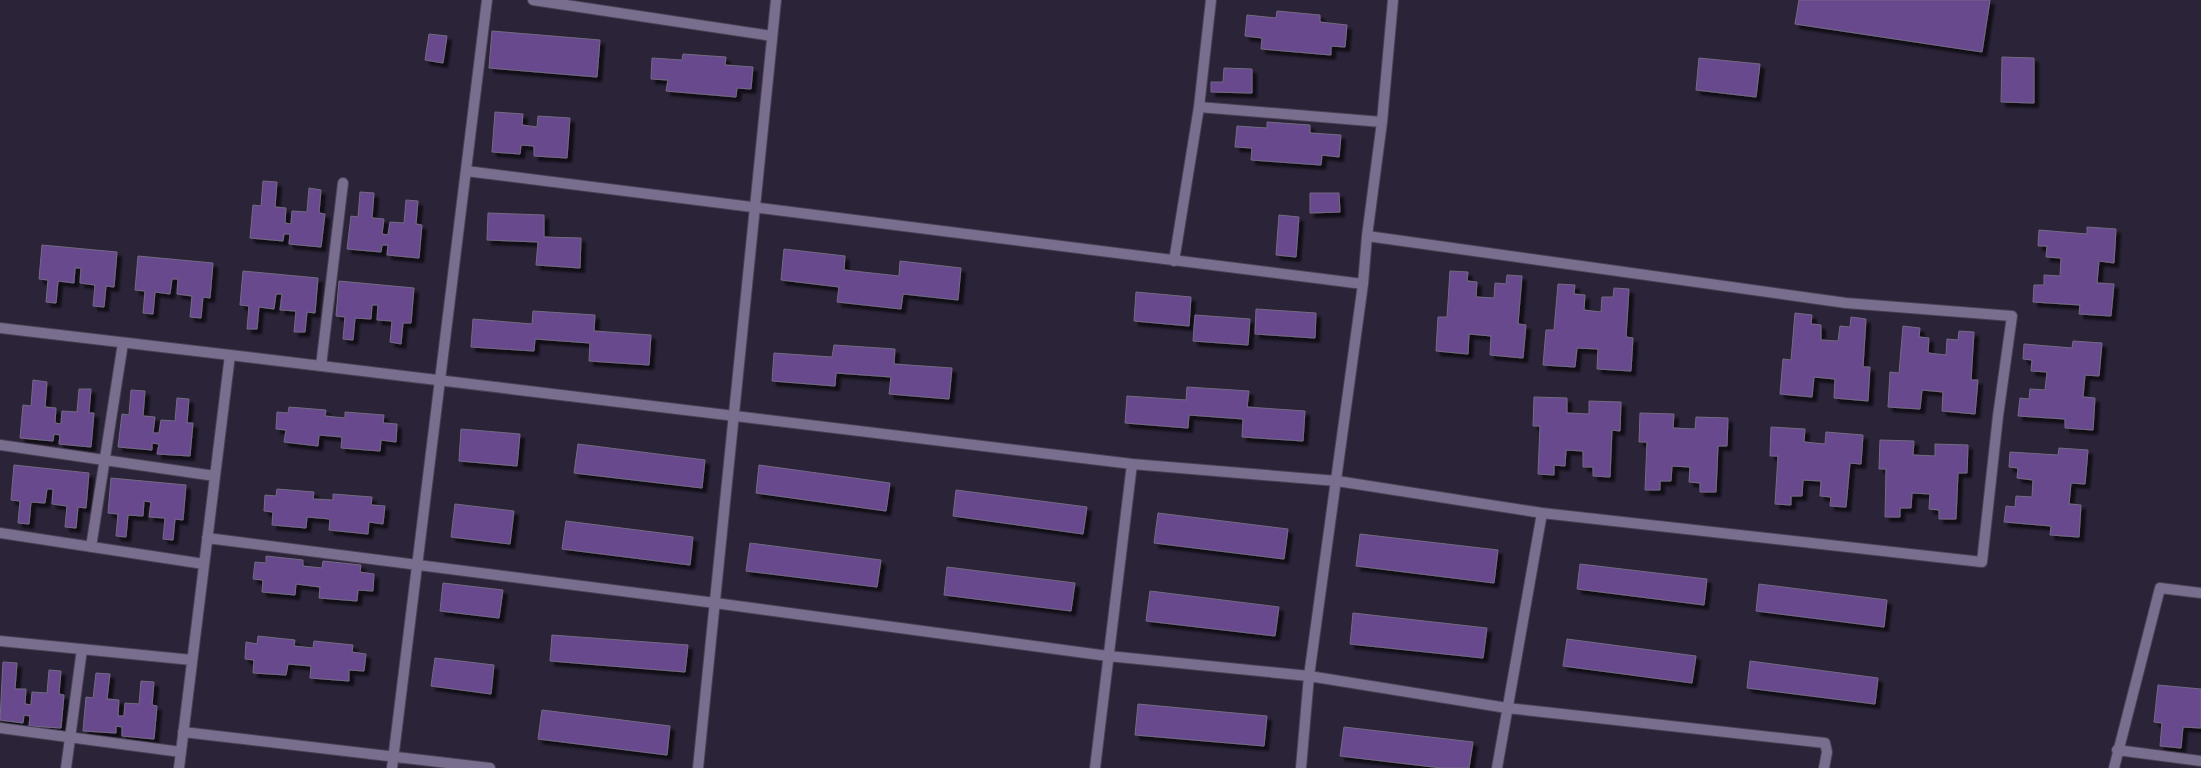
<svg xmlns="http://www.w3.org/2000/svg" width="2201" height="768" font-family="'Archivo Narrow',sans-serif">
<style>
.building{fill:#67498e;stroke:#746b83;filter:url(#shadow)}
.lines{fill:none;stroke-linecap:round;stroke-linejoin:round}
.minor-casing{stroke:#494155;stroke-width:12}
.minor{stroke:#7a6e8e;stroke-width:10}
</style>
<defs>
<filter id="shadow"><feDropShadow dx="4.5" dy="4.5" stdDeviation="1" flood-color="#0009"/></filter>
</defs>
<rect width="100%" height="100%" fill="#2b2338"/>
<path class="building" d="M 1799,0 L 1990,0 L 1982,52 L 1795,24 Z
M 1277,11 L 1320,15 L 1320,22 L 1347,25 L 1345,47 L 1331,46 L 1331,55 L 1261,49 L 1262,38 L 1245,36 L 1247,15 L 1276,18 Z
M 492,31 L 600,40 L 597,77 L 489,68 Z
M 429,34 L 447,36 L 443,63 L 425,60 Z
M 683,54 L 726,57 L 725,65 L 753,67 L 751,89 L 737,88 L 736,97 L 666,91 L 668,80 L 651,79 L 652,58 L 682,60 Z
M 2002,57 L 2034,58 L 2034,103 L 2001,102 Z
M 1699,58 L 1760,64 L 1756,97 L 1696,90 Z
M 1224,68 L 1252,69 L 1252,93 L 1211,92 L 1211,82 L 1223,82 Z
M 495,112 L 523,114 L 522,125 L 537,127 L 538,116 L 570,118 L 567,158 L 534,156 L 534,146 L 521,145 L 520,154 L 492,152 Z
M 1267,122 L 1310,125 L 1310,133 L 1341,135 L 1339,157 L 1322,155 L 1321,165 L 1251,160 L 1252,148 L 1235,147 L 1237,126 L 1267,128 Z
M 263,181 L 277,182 L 275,207 L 286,208 L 285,223 L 291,224 L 292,211 L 307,212 L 309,188 L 321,190 L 319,213 L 325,214 L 321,247 L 289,244 L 290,234 L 284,234 L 283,241 L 250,238 L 253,205 L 261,206 Z
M 360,192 L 374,193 L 372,218 L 384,219 L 382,234 L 388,235 L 390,222 L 404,223 L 406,200 L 418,201 L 416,224 L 422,225 L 419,258 L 387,255 L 388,245 L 382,245 L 381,252 L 347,249 L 351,216 L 358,217 Z
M 1310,193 L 1339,193 L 1340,212 L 1310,213 Z
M 488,213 L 544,215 L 544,237 L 581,238 L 580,268 L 536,265 L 538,242 L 487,240 Z
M 1279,215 L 1299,217 L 1296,257 L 1276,255 Z
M 2087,227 L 2116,229 L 2114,263 L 2099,261 L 2097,283 L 2114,284 L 2111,316 L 2079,314 L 2080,305 L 2033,302 L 2034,285 L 2044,285 L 2044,275 L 2060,276 L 2061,258 L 2046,257 L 2047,246 L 2038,246 L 2039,230 L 2087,234 Z
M 42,245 L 117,252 L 114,287 L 106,286 L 104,307 L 93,306 L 95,285 L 80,283 L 81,268 L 75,268 L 74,283 L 58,281 L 56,303 L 46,302 L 48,280 L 39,279 Z
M 784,249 L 845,256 L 844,270 L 899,276 L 900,261 L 961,268 L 958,300 L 903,294 L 901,309 L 837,302 L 839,287 L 781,280 Z
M 138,256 L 213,263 L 210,298 L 203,297 L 201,318 L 190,317 L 192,296 L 177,294 L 178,279 L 172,279 L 170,294 L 155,292 L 153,314 L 143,313 L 145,291 L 135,290 Z
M 243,271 L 318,278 L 315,313 L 307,312 L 305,332 L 294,332 L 296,311 L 280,310 L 282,294 L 276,294 L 274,309 L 259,307 L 257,329 L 247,329 L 249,306 L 240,305 Z
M 1450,271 L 1468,272 L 1467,281 L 1477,282 L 1476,297 L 1494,298 L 1495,283 L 1506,284 L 1507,275 L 1522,276 L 1518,324 L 1526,325 L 1523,358 L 1490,355 L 1491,336 L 1469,334 L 1468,354 L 1436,351 L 1438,317 L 1447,317 Z
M 339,281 L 414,288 L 411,323 L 403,323 L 401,344 L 390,342 L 392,321 L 377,320 L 378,305 L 372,305 L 371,319 L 355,318 L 353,340 L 343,339 L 345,317 L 336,316 Z
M 1558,284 L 1575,285 L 1574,294 L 1585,295 L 1584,310 L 1601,312 L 1602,297 L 1613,297 L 1614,288 L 1629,289 L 1626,337 L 1633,338 L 1631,371 L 1597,369 L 1598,349 L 1577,348 L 1575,367 L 1543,365 L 1546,330 L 1554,330 Z
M 1136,292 L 1191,297 L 1189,326 L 1134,321 Z
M 1256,309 L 1316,313 L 1315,338 L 1255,334 Z
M 533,311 L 595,315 L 594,331 L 651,335 L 649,365 L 589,361 L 590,343 L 535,339 L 534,351 L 471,347 L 473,319 L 532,324 Z
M 1795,313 L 1812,315 L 1811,324 L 1821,325 L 1821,340 L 1838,341 L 1840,326 L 1850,327 L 1851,317 L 1866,319 L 1863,367 L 1870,367 L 1868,401 L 1834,398 L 1835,379 L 1814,377 L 1812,397 L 1780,394 L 1783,359 L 1791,360 Z
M 1195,315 L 1250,319 L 1248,345 L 1193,341 Z
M 1903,326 L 1920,328 L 1919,337 L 1929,338 L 1928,353 L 1946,355 L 1947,339 L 1958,340 L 1959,331 L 1974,332 L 1971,380 L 1978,380 L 1975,414 L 1942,411 L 1943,392 L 1922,390 L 1920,409 L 1888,407 L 1890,372 L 1899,373 Z
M 2073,341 L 2102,343 L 2099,376 L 2085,375 L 2083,397 L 2095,398 L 2093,430 L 2065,428 L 2065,419 L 2018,416 L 2020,398 L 2029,399 L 2030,389 L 2045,390 L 2047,372 L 2031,371 L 2032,360 L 2023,359 L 2024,344 L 2072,348 Z
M 834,345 L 895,349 L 894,364 L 952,368 L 949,399 L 889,394 L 891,377 L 836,373 L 835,386 L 772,381 L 774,353 L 832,357 Z
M 33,380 L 47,382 L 45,407 L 56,408 L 55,423 L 61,424 L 62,411 L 77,412 L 79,389 L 91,389 L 89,413 L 94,413 L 91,447 L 59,444 L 60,435 L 54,434 L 53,441 L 20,438 L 23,405 L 31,406 Z
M 1187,387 L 1249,391 L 1247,407 L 1305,411 L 1303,441 L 1242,437 L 1243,419 L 1189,415 L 1188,428 L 1125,423 L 1127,396 L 1186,400 Z
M 131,390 L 145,391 L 143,416 L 155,417 L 153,433 L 159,433 L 161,420 L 175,421 L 177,398 L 189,399 L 187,423 L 193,423 L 190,456 L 157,454 L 159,444 L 152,443 L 152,450 L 118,447 L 122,414 L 129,415 Z
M 1534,397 L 1567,398 L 1567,413 L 1589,414 L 1589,401 L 1621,402 L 1620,431 L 1612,430 L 1610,477 L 1593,476 L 1593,467 L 1583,467 L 1583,451 L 1566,450 L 1565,466 L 1554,465 L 1554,475 L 1538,474 L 1540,426 L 1533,426 Z
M 289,407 L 326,410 L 325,416 L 345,418 L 345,412 L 384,415 L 383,423 L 397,424 L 396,442 L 381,440 L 380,451 L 341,448 L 342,437 L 319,435 L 318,446 L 284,442 L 286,430 L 276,429 L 277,412 L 288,413 Z
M 1640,413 L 1674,414 L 1673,428 L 1695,429 L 1696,417 L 1728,418 L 1727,446 L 1718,446 L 1716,492 L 1700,492 L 1700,483 L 1689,482 L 1690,467 L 1672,466 L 1671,481 L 1660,481 L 1660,490 L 1645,490 L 1647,442 L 1639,442 Z
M 1771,427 L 1805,429 L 1804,442 L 1825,444 L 1826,432 L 1863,435 L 1861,464 L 1850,463 L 1846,507 L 1830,506 L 1831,497 L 1820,496 L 1821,481 L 1803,480 L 1802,496 L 1791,496 L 1791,505 L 1775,504 L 1778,456 L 1770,456 Z
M 461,429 L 520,434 L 517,466 L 459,461 Z
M 1880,440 L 1914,441 L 1913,455 L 1935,456 L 1935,444 L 1968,445 L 1967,473 L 1958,473 L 1956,519 L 1939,519 L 1939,510 L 1929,509 L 1930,494 L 1912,493 L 1911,508 L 1900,508 L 1900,517 L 1885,517 L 1886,469 L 1879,469 Z
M 578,444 L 705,460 L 702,488 L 574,473 Z
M 2059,448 L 2088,450 L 2085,484 L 2071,483 L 2069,504 L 2081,505 L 2079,537 L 2050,535 L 2051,526 L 2004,522 L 2006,506 L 2015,507 L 2016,496 L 2032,497 L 2033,480 L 2017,478 L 2018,468 L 2009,467 L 2010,452 L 2058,455 Z
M 14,465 L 89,473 L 86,508 L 78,507 L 76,528 L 65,527 L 67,506 L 52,504 L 53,489 L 47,489 L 45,503 L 31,502 L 29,524 L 18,523 L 20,501 L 11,500 Z
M 759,465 L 890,483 L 886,511 L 756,493 Z
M 111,478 L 186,485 L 183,520 L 175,519 L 173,540 L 163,539 L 165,518 L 149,517 L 151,502 L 144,501 L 143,516 L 128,515 L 126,537 L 116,536 L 118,514 L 108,513 Z
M 277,489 L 314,492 L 313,499 L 333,500 L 333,494 L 372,497 L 371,505 L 385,506 L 383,524 L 369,522 L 368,534 L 329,530 L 330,519 L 307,517 L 306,528 L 272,525 L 273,512 L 264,511 L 265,495 L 276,496 Z
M 956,490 L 1087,507 L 1083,534 L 953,516 Z
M 455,504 L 514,511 L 510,544 L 451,537 Z
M 1158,513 L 1288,529 L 1284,559 L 1154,543 Z
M 566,521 L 693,537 L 690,565 L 562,549 Z
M 1360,534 L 1498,550 L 1494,583 L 1356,566 Z
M 750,543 L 881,560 L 877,587 L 746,571 Z
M 266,556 L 303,560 L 303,566 L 322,568 L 323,561 L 361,565 L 360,572 L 374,574 L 373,591 L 358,590 L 357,601 L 319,598 L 320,587 L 296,584 L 295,595 L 262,592 L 263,580 L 253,579 L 255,562 L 266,563 Z
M 1580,564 L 1707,579 L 1704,605 L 1577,589 Z
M 947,567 L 1075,583 L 1071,611 L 944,595 Z
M 443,583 L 503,590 L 499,618 L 440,611 Z
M 1759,584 L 1887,600 L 1884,627 L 1756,611 Z
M 1150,591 L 1279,607 L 1275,636 L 1146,621 Z
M 1353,613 L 1487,628 L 1483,658 L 1350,644 Z
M 552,635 L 688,645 L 685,672 L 550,661 Z
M 258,636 L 295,640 L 294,646 L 313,648 L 314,641 L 353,645 L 352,652 L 366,654 L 364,671 L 349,670 L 349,681 L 310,678 L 311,666 L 288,664 L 286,675 L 253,673 L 254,660 L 245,659 L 246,642 L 257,644 Z
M 1567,639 L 1696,656 L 1692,683 L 1563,666 Z
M 435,658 L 494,665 L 491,694 L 431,686 Z
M 1750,661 L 1878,678 L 1875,704 L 1747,688 Z
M 3,662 L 17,663 L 15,689 L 26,689 L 25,704 L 31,705 L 32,692 L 47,693 L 49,670 L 61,671 L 59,694 L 64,695 L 61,728 L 29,726 L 30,716 L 24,715 L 23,723 L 0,720 Z
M 96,673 L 110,674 L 107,699 L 119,700 L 118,716 L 124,716 L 125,703 L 139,704 L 141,681 L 154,682 L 152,705 L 157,706 L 154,739 L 122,736 L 122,727 L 116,726 L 116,733 L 83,731 L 86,697 L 93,698 Z
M 2158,685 L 2201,689 L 2201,728 L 2183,727 L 2181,748 L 2160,746 L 2162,723 L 2154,722 Z
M 1138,704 L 1267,716 L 1264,746 L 1135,735 Z
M 542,710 L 670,726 L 667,755 L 538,739 Z
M 1344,727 L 1473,742 L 1469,768 L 1442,768 L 1340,756 Z"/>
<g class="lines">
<defs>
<path id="minor" d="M 533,0 L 772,36
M 1199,107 L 1382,122
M 466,171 L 1363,284
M 1174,261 L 1199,107 L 1211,0
M 0,328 L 230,355 L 179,768
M 230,355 L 1132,464 L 1337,481 L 1542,513 L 1982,562 L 1998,416 L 2012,316 L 1846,303 L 1367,236
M 321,366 L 343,183
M 0,445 L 215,476
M 0,533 L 204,564
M 207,538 L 715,603 L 1108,656 L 1309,676 L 1507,708 L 1825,743 L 1827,752 L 1824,768
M 91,547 L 123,343
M 0,641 L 192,660
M 0,728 L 181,752
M 183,732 L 490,768
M 2117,750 L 2201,761
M 66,768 L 82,649
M 392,768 L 487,0
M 698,768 L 776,0
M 1095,768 L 1132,464
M 1301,768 L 1309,676 L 1363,284 L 1367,236 L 1382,122 L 1393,0
M 1497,768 L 1542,513
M 2114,768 L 2160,588 L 2201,593"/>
</defs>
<use href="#minor" class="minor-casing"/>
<use href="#minor" class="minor"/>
</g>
</svg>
